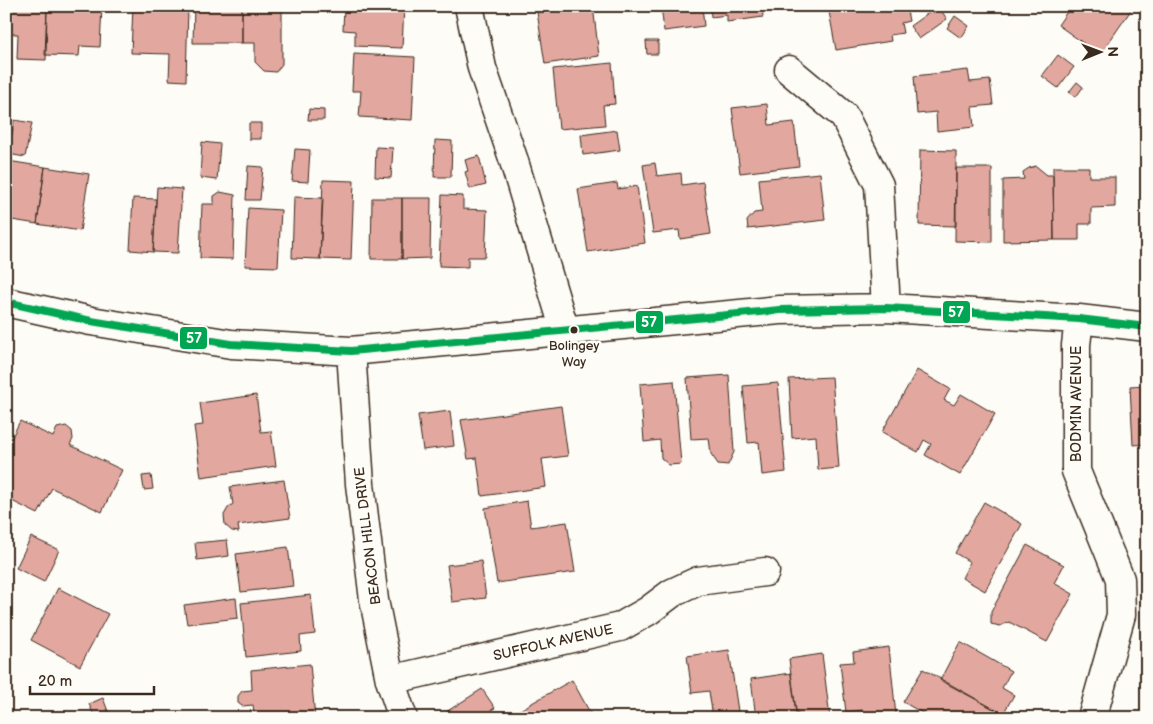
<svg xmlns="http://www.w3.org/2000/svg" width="1153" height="724" font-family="'Balsamiq Sans',sans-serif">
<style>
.building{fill:#e2a89f;stroke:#3b2a1e}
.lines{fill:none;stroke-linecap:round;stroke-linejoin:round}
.minor-casing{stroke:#3b2a1e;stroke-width:31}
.minor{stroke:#fdfcf7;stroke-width:28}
.bus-1-casing{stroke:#fdfcf7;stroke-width:11}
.bus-1{stroke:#00a651;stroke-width:8}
.bus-dot{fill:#3b2a1e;stroke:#fdfcf7;stroke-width:2}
.labels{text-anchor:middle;stroke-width:5;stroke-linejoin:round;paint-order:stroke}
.bus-label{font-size:13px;fill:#3b2a1e;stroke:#fdfcf7}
.street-label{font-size:14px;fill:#3b2a1e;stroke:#fdfcf7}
.line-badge{stroke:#fdfcf7;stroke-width:2}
.badge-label{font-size:14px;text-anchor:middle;font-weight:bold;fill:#fff}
</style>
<rect width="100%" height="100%" fill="#fdfcf7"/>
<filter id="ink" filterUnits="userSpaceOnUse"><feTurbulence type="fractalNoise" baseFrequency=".02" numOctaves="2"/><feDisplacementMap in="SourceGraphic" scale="10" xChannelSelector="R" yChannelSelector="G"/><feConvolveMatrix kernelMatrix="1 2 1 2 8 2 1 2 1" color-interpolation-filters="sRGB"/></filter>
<g filter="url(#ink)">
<path class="building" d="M 6,6 L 47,6 L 46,60 L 17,59 L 18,34 L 6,34 Z
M 47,6 L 102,6 L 100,47 L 80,46 L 79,56 L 45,55 Z
M 133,6 L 188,6 L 186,81 L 169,80 L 170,54 L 131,53 Z
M 194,6 L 242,6 L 242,43 L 193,43 Z
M 242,6 L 282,6 L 282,64 L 276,72 L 264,71 L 255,62 L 255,43 L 242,43 Z
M 344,6 L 404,6 L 402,48 L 355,46 L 355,31 L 343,30 Z
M 575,6 L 593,6 L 599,56 L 545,64 L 537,12 Z
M 661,6 L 702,6 L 704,26 L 664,31 Z
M 710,6 L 762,6 L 763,17 L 727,22 L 727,15 L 711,17 Z
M 768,6 L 818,6 L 818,7 L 769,13 Z
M 828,6 L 906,6 L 909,21 L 901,23 L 903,33 L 890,35 L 891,41 L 836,50 Z
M 938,6 L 947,19 L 919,39 L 910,26 Z
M 1071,6 L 1126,6 L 1131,10 L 1100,55 L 1058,25 Z
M 955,16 L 969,26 L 961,38 L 947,28 Z
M 646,41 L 658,41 L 658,54 L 647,54 Z
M 354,54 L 415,57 L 412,120 L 359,117 L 361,91 L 352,91 Z
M 1058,55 L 1074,67 L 1058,88 L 1042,76 Z
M 612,63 L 615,104 L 603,105 L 605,125 L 559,129 L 553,69 Z
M 968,70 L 970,82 L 990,80 L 993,105 L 972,107 L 974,127 L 937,131 L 936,112 L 917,114 L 914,76 Z
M 1077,82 L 1083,87 L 1076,97 L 1069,92 Z
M 767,104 L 769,125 L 794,122 L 799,166 L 740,173 L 732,108 Z
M 309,109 L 324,110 L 324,120 L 308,120 Z
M 14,120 L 32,123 L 25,157 L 8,154 Z
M 249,123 L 261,123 L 261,139 L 249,139 Z
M 6,128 L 13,129 L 6,162 Z
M 617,130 L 620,150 L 583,155 L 581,135 Z
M 435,140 L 452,141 L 451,177 L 434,177 Z
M 202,142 L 220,144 L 217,180 L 200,178 Z
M 376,147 L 393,148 L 391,178 L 375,177 Z
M 295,149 L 310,150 L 308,182 L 292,181 Z
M 920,150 L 956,151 L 956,226 L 919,225 Z
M 479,156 L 486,185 L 470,189 L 465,172 L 468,171 L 465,160 Z
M 8,161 L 45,167 L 37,224 L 6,219 L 6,174 Z
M 655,163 L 657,176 L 681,173 L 682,185 L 703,182 L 711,234 L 680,239 L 679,230 L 653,233 L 643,165 Z
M 248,166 L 263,167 L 260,200 L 246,200 Z
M 1036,166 L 1047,175 L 1053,175 L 1054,240 L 1003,241 L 1003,180 L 1024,179 L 1023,172 L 1029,168 Z
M 45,167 L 89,174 L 80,231 L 37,224 Z
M 1053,167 L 1089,167 L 1089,177 L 1115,177 L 1115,207 L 1091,208 L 1091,224 L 1079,224 L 1079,240 L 1054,240 Z
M 956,168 L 992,168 L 992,242 L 955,241 Z
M 820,173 L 825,220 L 748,229 L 747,221 L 754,213 L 762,212 L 759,179 Z
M 323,180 L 354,181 L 351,260 L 320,259 Z
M 617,183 L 618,189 L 637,186 L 645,243 L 588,252 L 578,189 Z
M 157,187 L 182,189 L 178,253 L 153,252 Z
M 220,192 L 235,195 L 233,259 L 200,258 L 202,204 L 214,204 L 214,196 Z
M 442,195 L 463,196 L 463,209 L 487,210 L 485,257 L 468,257 L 468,267 L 439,266 Z
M 294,197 L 323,198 L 320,259 L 292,258 Z
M 133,198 L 156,199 L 153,252 L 130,250 Z
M 372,198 L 402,198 L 402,259 L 371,259 Z
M 402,198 L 431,198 L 430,258 L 402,259 Z
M 248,208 L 281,210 L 278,267 L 245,266 Z
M 917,370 L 950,389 L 944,400 L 954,405 L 961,394 L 995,414 L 960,475 L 925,455 L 931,444 L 924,440 L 918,452 L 882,432 Z
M 729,375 L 734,452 L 728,465 L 718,464 L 711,454 L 709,438 L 691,439 L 687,378 Z
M 832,377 L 839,468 L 818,470 L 816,436 L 792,438 L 789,379 Z
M 674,381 L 681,464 L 669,465 L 661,458 L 660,440 L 644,442 L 640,384 Z
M 778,383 L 786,472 L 762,475 L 759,442 L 748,443 L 743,386 Z
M 1147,385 L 1147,444 L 1133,445 L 1130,386 Z
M 256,395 L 261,432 L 271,431 L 276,466 L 201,477 L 194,426 L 203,425 L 200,403 Z
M 561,406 L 568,456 L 542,459 L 546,487 L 482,496 L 477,458 L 468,459 L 461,420 Z
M 450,411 L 454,446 L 423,450 L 418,415 Z
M 20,421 L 53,437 L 57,428 L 66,426 L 72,431 L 73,439 L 70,445 L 122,470 L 102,512 L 52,488 L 38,514 L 6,498 L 6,449 Z
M 151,475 L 153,489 L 144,490 L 142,476 Z
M 284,480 L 290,518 L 238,525 L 239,532 L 232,531 L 225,525 L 224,515 L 228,508 L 233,504 L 230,487 Z
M 527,501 L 531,527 L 567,522 L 575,572 L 497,583 L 485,508 Z
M 984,502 L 1022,524 L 985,591 L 962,578 L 970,562 L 955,553 Z
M 31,537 L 59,550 L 44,582 L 16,568 Z
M 227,540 L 229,556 L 197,560 L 195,543 Z
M 1027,545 L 1064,565 L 1054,583 L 1073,594 L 1047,642 L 1009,622 L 1000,626 L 991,624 L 991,612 Z
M 288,547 L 293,586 L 241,592 L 236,554 Z
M 481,561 L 486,598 L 452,602 L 447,565 Z
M 58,588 L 108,614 L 80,666 L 31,640 Z
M 311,595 L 315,634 L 300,636 L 301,651 L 246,657 L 241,603 Z
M 236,598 L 238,618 L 187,624 L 184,605 Z
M 960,642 L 1011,671 L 1002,688 L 1014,695 L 1003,714 L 940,680 Z
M 889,647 L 896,716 L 862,718 L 862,710 L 846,712 L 840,663 L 854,662 L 853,652 Z
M 729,650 L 739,718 L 713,718 L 709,691 L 692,693 L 687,656 Z
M 822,654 L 830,718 L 800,718 L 799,713 L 796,714 L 789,659 Z
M 310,664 L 315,718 L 255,718 L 253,705 L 242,706 L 238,703 L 238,696 L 242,691 L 252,690 L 251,670 Z
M 923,669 L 1003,714 L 1002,718 L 931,718 L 903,702 Z
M 791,673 L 797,718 L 756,718 L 751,679 Z
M 572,680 L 593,718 L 506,718 Z
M 482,689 L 495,708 L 484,714 L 487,718 L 450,718 L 446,712 Z
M 103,698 L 109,714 L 100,718 L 95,718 L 89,704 Z"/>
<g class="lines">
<defs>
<path id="minor" d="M 469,6 L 482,68 L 513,158 L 565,331
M 789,70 L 844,116 L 879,185 L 886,308
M 6,302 L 91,321 L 231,344 L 351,351 L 780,310 L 886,308 L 1079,319 L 1147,327
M 1079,319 L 1076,345 L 1076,471 L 1120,579 L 1121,615 L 1092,718
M 351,351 L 360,484 L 374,600 L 390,680 L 403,718
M 390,680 L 620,627 L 648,611 L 672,593 L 698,581 L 765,572"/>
</defs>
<use href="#minor" class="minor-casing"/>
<use href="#minor" class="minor"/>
<defs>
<path id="bus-1" d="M 6,302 L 91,321 L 231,344 L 351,351 L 780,310 L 886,308 L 1079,319 L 1147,327"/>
</defs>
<use href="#bus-1" class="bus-1-casing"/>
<use href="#bus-1" class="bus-1"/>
</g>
</g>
<circle class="bus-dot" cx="574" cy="330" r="4.5"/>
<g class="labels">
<g class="bus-label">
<text x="574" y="350">Bolingey<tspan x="574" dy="16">Way</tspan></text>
</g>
<g class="street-label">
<text transform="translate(1076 404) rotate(-90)" y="5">BODMIN AVENUE</text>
<text transform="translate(367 536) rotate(-97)" y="5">BEACON HILL DRIVE</text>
<text transform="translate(553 642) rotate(-13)" y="5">SUFFOLK AVENUE</text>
</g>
</g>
<g class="line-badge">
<rect x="942" y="300" width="29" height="24" rx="5" fill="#00a651"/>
<rect x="635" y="310" width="29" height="24" rx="5" fill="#00a651"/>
<rect x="179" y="326" width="29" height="24" rx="5" fill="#00a651"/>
</g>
<g class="badge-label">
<text x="956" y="317">57</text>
<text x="649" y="327">57</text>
<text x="194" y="343">57</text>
</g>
<rect width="1153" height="724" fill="none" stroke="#fdfcf7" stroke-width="25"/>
<rect x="12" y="12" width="1128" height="699" fill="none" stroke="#3b2a1e" stroke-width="2" filter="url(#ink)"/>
<g transform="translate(1100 52) rotate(89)" stroke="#fdfcf7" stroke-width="4" paint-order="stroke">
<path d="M0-4L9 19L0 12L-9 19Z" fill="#3b2a1e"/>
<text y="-8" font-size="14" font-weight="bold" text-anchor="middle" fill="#3b2a1e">N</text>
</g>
<path d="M30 686v8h124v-8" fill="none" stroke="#3b2a1e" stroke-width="2.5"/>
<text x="38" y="686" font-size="15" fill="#3b2a1e" stroke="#fdfcf7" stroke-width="4" paint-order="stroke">20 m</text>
</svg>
